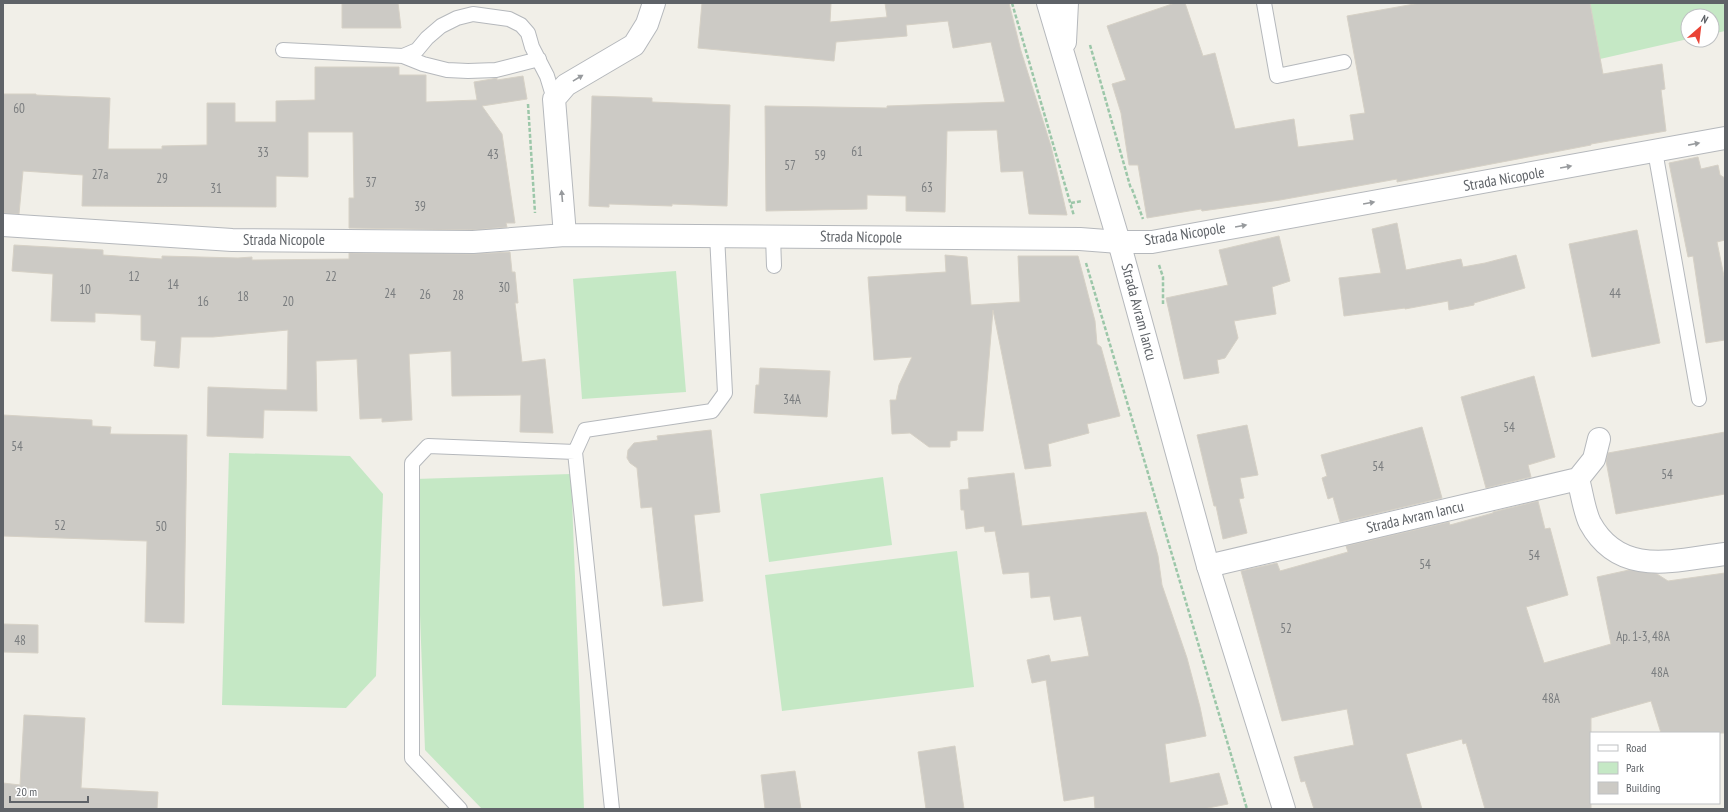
<svg xmlns="http://www.w3.org/2000/svg" width="1728" height="812" font-family="'PT Sans Narrow',sans-serif">
<style>
.green{fill:#c5e8c5}
.building{fill:#cccac5;stroke:#d6d1c6}
.lines{fill:none;stroke-linecap:round;stroke-linejoin:round}
.service-casing{stroke:#b5b8bc;stroke-width:16}
.minor-casing{stroke:#b5b8bc;stroke-width:24}
.tertiary-casing{stroke:#b5b8bc;stroke-width:24}
.path{stroke:#9cc7a9;stroke-width:2.5;stroke-dasharray:4 2;stroke-linecap:butt}
.service{stroke:#fff;stroke-width:14}
.minor{stroke:#fff;stroke-width:22}
.tertiary{stroke:#fff;stroke-width:22}
.oneway{fill:#979a9d}
.labels{text-anchor:middle;stroke-width:3;stroke-linejoin:round;paint-order:stroke}
.number-label{font-size:13px;fill:#7a7d7f}
.street-label{font-size:15px;fill:#5f6368;stroke:#fff}
</style>
<rect width="100%" height="100%" fill="#f1efe8"/>
<path class="green" d="M 1590,3 L 1725,3 L 1725,31 L 1712,34 L 1712,16 L 1688,16 L 1688,39 L 1600,59 Z
M 676,271 L 686,392 L 582,399 L 573,279 Z
M 229,453 L 350,456 L 383,494 L 376,676 L 346,708 L 222,705 Z
M 571,474 L 584,809 L 482,809 L 425,750 L 415,479 Z
M 883,477 L 892,545 L 769,562 L 760,494 Z
M 957,551 L 974,687 L 782,711 L 765,575 Z"/>
<path class="building" d="M 342,3 L 398,3 L 401,28 L 342,28 Z
M 702,3 L 831,3 L 830,22 L 887,17 L 885,3 L 1009,3 L 1021,51 L 1051,146 L 1067,215 L 1029,214 L 1023,171 L 1001,172 L 997,130 L 947,131 L 945,212 L 906,211 L 906,196 L 867,195 L 867,209 L 766,211 L 765,106 L 887,108 L 887,106 L 1005,102 L 991,42 L 953,48 L 948,21 L 906,25 L 907,36 L 836,42 L 834,61 L 698,48 Z
M 1175,3 L 1185,3 L 1203,56 L 1215,53 L 1235,129 L 1294,119 L 1298,147 L 1354,140 L 1350,115 L 1365,113 L 1347,16 L 1420,3 L 1590,3 L 1603,74 L 1662,64 L 1665,89 L 1661,90 L 1666,131 L 1591,144 L 1591,145 L 1397,182 L 1397,179 L 1280,200 L 1202,211 L 1201,209 L 1147,218 L 1138,165 L 1129,165 L 1121,113 L 1112,84 L 1126,80 L 1107,26 Z
M 315,67 L 399,67 L 399,75 L 426,75 L 426,102 L 477,100 L 474,82 L 492,79 L 497,78 L 497,80 L 523,76 L 527,99 L 482,106 L 502,134 L 515,223 L 506,223 L 507,227 L 473,230 L 349,228 L 349,198 L 354,198 L 353,132 L 308,132 L 308,177 L 276,176 L 276,207 L 82,206 L 83,175 L 23,171 L 19,214 L 3,213 L 3,94 L 36,94 L 36,95 L 110,98 L 108,149 L 162,149 L 162,146 L 207,145 L 207,103 L 235,103 L 235,122 L 276,122 L 276,101 L 315,100 Z
M 592,96 L 652,98 L 652,102 L 730,105 L 727,206 L 672,204 L 672,206 L 609,204 L 609,207 L 589,206 Z
M 1698,157 L 1701,169 L 1718,165 L 1720,175 L 1725,178 L 1725,240 L 1717,242 L 1725,281 L 1725,340 L 1706,343 L 1693,256 L 1688,257 L 1669,163 Z
M 1397,223 L 1406,270 L 1461,259 L 1463,267 L 1485,263 L 1516,255 L 1525,288 L 1474,303 L 1474,305 L 1449,310 L 1448,301 L 1405,309 L 1405,308 L 1344,316 L 1339,278 L 1381,273 L 1372,229 Z
M 1637,230 L 1660,343 L 1592,357 L 1569,244 Z
M 1279,236 L 1290,281 L 1272,287 L 1276,314 L 1234,321 L 1238,338 L 1225,358 L 1217,360 L 1219,373 L 1184,379 L 1166,298 L 1228,285 L 1219,250 Z
M 14,245 L 103,250 L 103,255 L 162,259 L 162,256 L 238,258 L 252,257 L 252,260 L 349,259 L 349,253 L 473,254 L 510,252 L 512,272 L 515,272 L 518,303 L 515,303 L 522,362 L 545,359 L 553,433 L 520,432 L 521,395 L 452,396 L 451,351 L 409,354 L 412,420 L 382,422 L 382,418 L 360,419 L 357,359 L 316,361 L 317,411 L 264,410 L 263,438 L 207,436 L 208,387 L 287,390 L 288,330 L 213,337 L 181,337 L 179,368 L 154,366 L 156,341 L 141,340 L 141,315 L 95,313 L 95,322 L 51,321 L 53,274 L 12,271 Z
M 945,255 L 967,257 L 971,305 L 1020,302 L 1018,256 L 1078,256 L 1095,321 L 1097,344 L 1101,347 L 1120,416 L 1087,424 L 1089,433 L 1048,444 L 1051,466 L 1025,469 L 993,310 L 983,431 L 957,431 L 957,440 L 950,441 L 950,447 L 929,447 L 910,433 L 892,434 L 890,400 L 896,400 L 899,385 L 912,357 L 874,360 L 868,277 L 946,272 Z
M 760,368 L 830,371 L 827,417 L 754,413 L 756,385 L 759,385 Z
M 1534,376 L 1555,457 L 1528,465 L 1531,477 L 1486,488 L 1461,397 Z
M 3,415 L 92,420 L 92,426 L 111,427 L 110,434 L 187,435 L 184,623 L 145,622 L 147,541 L 3,536 Z
M 1247,425 L 1258,475 L 1240,478 L 1244,498 L 1239,499 L 1247,533 L 1223,539 L 1216,506 L 1214,506 L 1197,435 Z
M 1422,427 L 1442,498 L 1340,522 L 1333,497 L 1328,499 L 1322,478 L 1327,476 L 1321,455 Z
M 711,430 L 720,512 L 694,515 L 703,601 L 663,606 L 652,507 L 641,508 L 637,468 L 630,463 L 627,458 L 628,450 L 634,443 L 658,440 L 657,436 Z
M 1725,432 L 1725,494 L 1616,514 L 1606,461 L 1608,453 Z
M 1014,473 L 1022,526 L 1146,512 L 1158,556 L 1162,585 L 1187,658 L 1200,707 L 1206,736 L 1165,744 L 1170,783 L 1219,773 L 1228,804 L 1203,809 L 1095,809 L 1094,796 L 1064,801 L 1046,680 L 1032,683 L 1027,660 L 1049,655 L 1051,662 L 1089,656 L 1081,616 L 1054,620 L 1050,596 L 1031,598 L 1029,572 L 1003,574 L 995,531 L 985,532 L 984,526 L 966,529 L 964,510 L 961,510 L 960,490 L 969,489 L 968,478 Z
M 1538,501 L 1545,529 L 1550,528 L 1568,595 L 1526,607 L 1544,663 L 1611,644 L 1597,577 L 1629,570 L 1657,574 L 1668,581 L 1725,573 L 1725,733 L 1661,733 L 1651,701 L 1591,718 L 1591,809 L 1485,809 L 1466,743 L 1463,744 L 1462,739 L 1406,754 L 1422,809 L 1314,809 L 1305,781 L 1301,782 L 1294,757 L 1354,745 L 1347,709 L 1282,721 L 1241,571 L 1277,563 L 1280,571 L 1348,552 L 1346,546 L 1449,522 L 1450,525 L 1493,513 L 1493,512 Z
M 3,624 L 38,625 L 38,653 L 3,652 Z
M 24,715 L 85,718 L 81,788 L 158,792 L 157,809 L 3,809 L 3,783 L 20,785 Z
M 955,746 L 964,809 L 926,809 L 918,752 Z
M 795,771 L 801,809 L 765,809 L 761,775 Z"/>
<g class="lines">
<defs>
<path id="service" d="M 1264,3 L 1277,76 L 1344,62
M 283,50 L 403,56 L 423,64 L 447,70 L 468,71 L 496,70 L 539,59
M 403,56 L 417,50 L 427,38 L 441,26 L 457,18 L 473,14 L 509,19 L 521,25 L 528,33 L 532,47 L 547,76 L 554,99
M 1655,151 L 1699,399
M 773,236 L 774,266
M 460,809 L 412,758 L 412,463 L 428,446 L 575,452
M 612,809 L 575,452 L 585,430 L 712,411 L 725,393 L 717,235"/>
<path id="minor" d="M 3,225 L 232,240 L 473,242 L 565,235 L 1080,239 L 1119,242 L 1152,242 L 1725,138
M 565,235 L 554,99 L 566,85 L 634,45 L 647,24 L 654,3
M 1578,479 C 1582,493 1584,511 1590,523 C 1620,578 1675,560 1725,554
M 1208,566 L 1578,479 L 1594,459 L 1599,439"/>
<path id="tertiary" d="M 1048,3 L 1119,242 L 1208,566 L 1284,809
M 1065,42 L 1067,3"/>
</defs>
<use href="#service" class="service-casing"/>
<use href="#minor" class="minor-casing"/>
<use href="#tertiary" class="tertiary-casing"/>
<path class="path" d="M 1012,3 L 1074,216
M 1090,45 L 1131,189
M 528,104 L 535,213
M 1132,189 L 1143,219
M 1071,203 L 1082,201
M 1086,263 L 1247,809
M 1159,265 L 1163,277 L 1163,304"/>
<use href="#service" class="service"/>
<use href="#minor" class="minor"/>
<use href="#tertiary" class="tertiary"/>
</g>
<defs><path id="oneway-solid" d="M-6-.8H1V-3.2L6.5 0L1 3.2V.8H-6Z"/></defs>
<g class="oneway">
<use href="#oneway-solid" transform="translate(578 78) rotate(-31)"/>
<use href="#oneway-solid" transform="translate(1694 144) rotate(-11)"/>
<use href="#oneway-solid" transform="translate(1566 167) rotate(-10)"/>
<use href="#oneway-solid" transform="translate(562 196) rotate(-95)"/>
<use href="#oneway-solid" transform="translate(1369 203) rotate(-10)"/>
<use href="#oneway-solid" transform="translate(1241 226) rotate(-10)"/>
</g>
<g class="labels">
<g class="number-label">
<text x="19" y="113">60</text>
<text x="857" y="156">61</text>
<text x="263" y="157">33</text>
<text x="493" y="159">43</text>
<text x="820" y="160">59</text>
<text x="790" y="170">57</text>
<text x="100" y="179">27a</text>
<text x="162" y="183">29</text>
<text x="371" y="187">37</text>
<text x="927" y="192">63</text>
<text x="216" y="193">31</text>
<text x="420" y="211">39</text>
<text x="134" y="281">12</text>
<text x="331" y="281">22</text>
<text x="173" y="289">14</text>
<text x="504" y="292">30</text>
<text x="85" y="294">10</text>
<text x="390" y="298">24</text>
<text x="1615" y="298">44</text>
<text x="425" y="299">26</text>
<text x="458" y="300">28</text>
<text x="243" y="301">18</text>
<text x="203" y="306">16</text>
<text x="288" y="306">20</text>
<text x="792" y="404">34A</text>
<text x="1509" y="432">54</text>
<text x="17" y="451">54</text>
<text x="1378" y="471">54</text>
<text x="1667" y="479">54</text>
<text x="60" y="530">52</text>
<text x="161" y="531">50</text>
<text x="1534" y="560">54</text>
<text x="1425" y="569">54</text>
<text x="1286" y="633">52</text>
<text x="1643" y="641">Ap. 1-3, 48A</text>
<text x="20" y="645">48</text>
<text x="1660" y="677">48A</text>
<text x="1551" y="703">48A</text>
</g>
<g class="street-label">
<text transform="translate(1504 179) rotate(-10)" y="5">Strada Nicopole</text>
<text transform="translate(1185 234) rotate(-9)" y="5">Strada Nicopole</text>
<text transform="translate(861 237) rotate(1)" y="5">Strada Nicopole</text>
<text x="284" y="245">Strada Nicopole</text>
<text transform="translate(1139 312) rotate(75)" y="5">Strada Avram Iancu</text>
<text transform="translate(1415 517) rotate(-13)" y="5">Strada Avram Iancu</text>
</g>
</g>
<rect width="1728" height="812" fill="none" stroke="#5f6368" stroke-width="8"/>
<rect x="1590" y="732" width="130" height="72" fill="#ffffff" stroke="#bfc1c3"/>
<rect x="1598" y="745" width="20" height="6" fill="#ffffff" stroke="#bfc1c3"/>
<text x="1626" y="752" font-size="12" fill="#5f6368">Road</text>
<rect x="1598" y="762" width="20" height="12" fill="#c5e8c5" stroke="#bfc1c3"/>
<text x="1626" y="772" font-size="12" fill="#5f6368">Park</text>
<rect x="1598" y="782" width="20" height="12" fill="#cccac5" stroke="#bfc1c3"/>
<text x="1626" y="792" font-size="12" fill="#5f6368">Building</text>
<g transform="translate(1700 28) rotate(28)"><circle r="19" fill="#ffffff" stroke="#bfc1c3"/>
<path d="M0-3L7 15L0 10L-7 15Z" fill="#ea4335"/>
<text y="-6" font-size="11" font-weight="bold" text-anchor="middle" fill="#5f6368">N</text>
</g>
<path d="M10 796v6h78v-6" fill="none" stroke="#5f6368" stroke-width="2"/>
<text x="16" y="796" font-size="12" fill="#5f6368" stroke="#ffffff" stroke-width="3" paint-order="stroke">20 m</text>
</svg>
